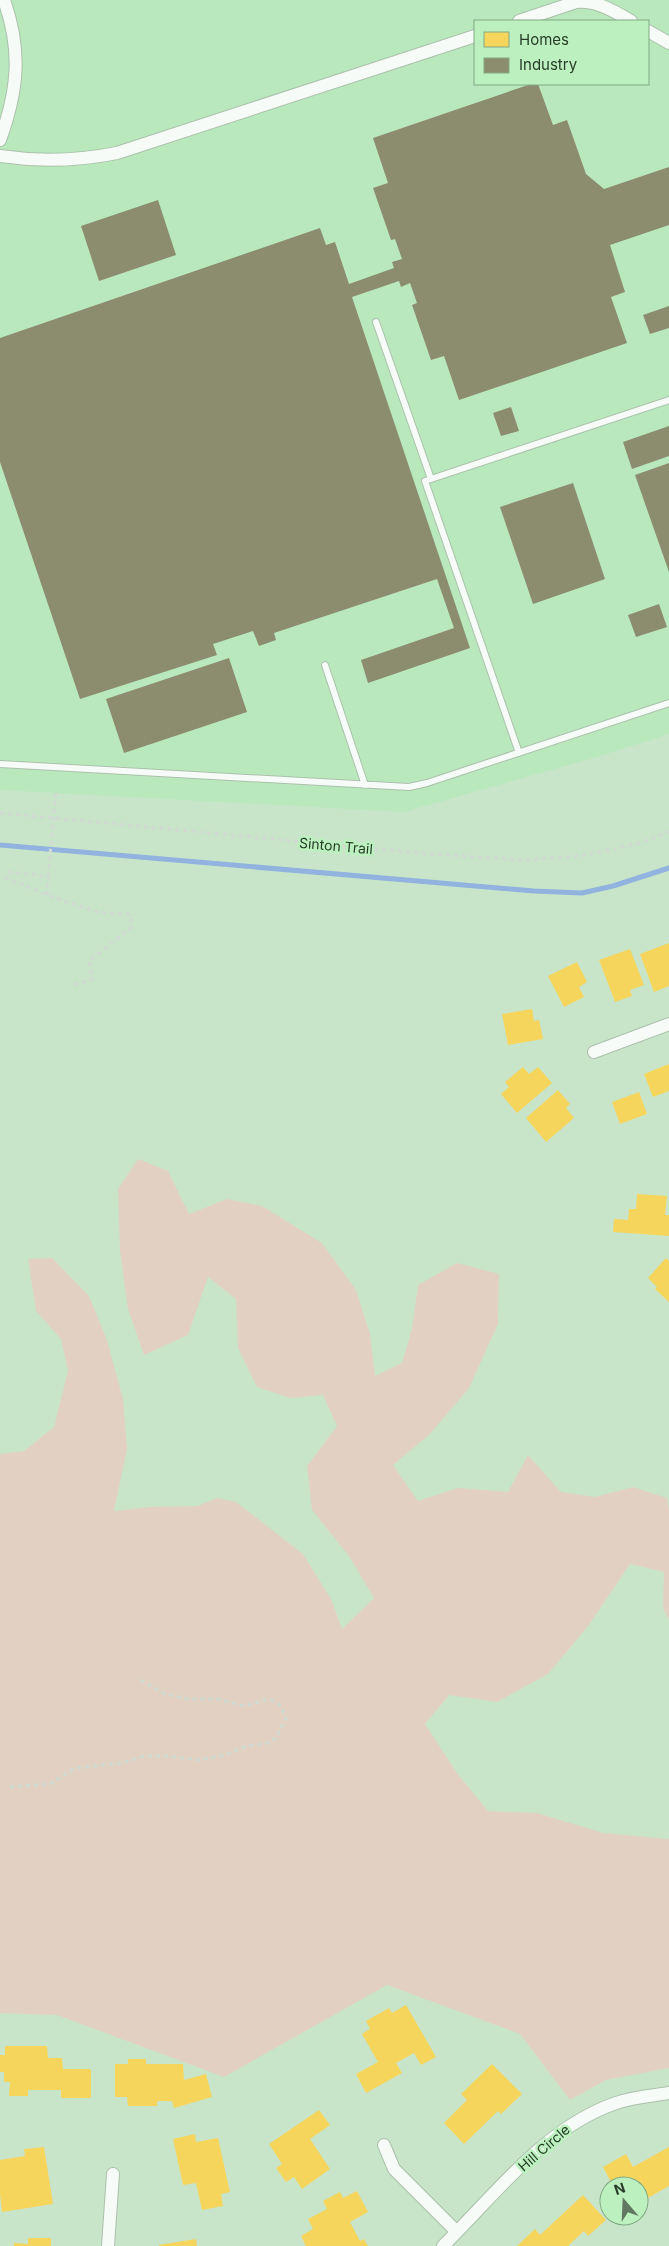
<svg xmlns="http://www.w3.org/2000/svg" width="669" height="2246" font-family="Inter,sans-serif">
<style>
.built{fill:#bae8bd;fill-rule:evenodd}
.green{fill:#e2d1c2}
.homes{fill:#f6d55c}
.industry{fill:#8c8c6e}
.lines{fill:none;stroke-linecap:round;stroke-linejoin:round}
.stream{stroke:#92b2df;stroke-width:5}
.service-casing{stroke:#abc1ac;stroke-width:8}
.minor-casing{stroke:#abc1ac;stroke-width:14}
.path{stroke:#d0dad2;stroke-width:3;stroke-dasharray:4 4;stroke-linecap:butt}
.service{stroke:#f7fbf7;stroke-width:6}
.minor{stroke:#f7fbf7;stroke-width:12}
.labels{text-anchor:middle;stroke-width:5;stroke-linejoin:round;paint-order:stroke}
.street-label{font-size:14px;fill:#283d29;stroke:#bcf1bf}
</style>
<rect width="100%" height="100%" fill="#c8e5ca"/>
<path class="built" d="M 0,0 L 669,0 L 669,734 L 597,757 L 404,812 L 0,790 ZM 475,21 L 648,21 L 648,84 L 475,84 Z"/>
<path class="green" d="M 138,1159 L 168,1171 L 189,1214 L 227,1199 L 262,1206 L 322,1243 L 356,1290 L 370,1334 L 375,1376 L 402,1363 L 412,1329 L 418,1285 L 457,1263 L 499,1274 L 498,1324 L 469,1388 L 430,1434 L 393,1465 L 418,1501 L 458,1488 L 508,1492 L 528,1455 L 561,1492 L 595,1497 L 633,1487 L 667,1498 L 669,1510 L 669,1620 L 663,1608 L 664,1572 L 630,1564 L 589,1625 L 548,1674 L 497,1702 L 449,1695 L 425,1724 L 457,1773 L 488,1811 L 537,1813 L 603,1833 L 669,1839 L 669,2068 L 606,2080 L 570,2100 L 520,2034 L 387,1985 L 224,2077 L 57,2015 L 0,2013 L 0,1454 L 24,1451 L 54,1427 L 68,1371 L 61,1339 L 36,1311 L 28,1259 L 52,1258 L 89,1296 L 107,1340 L 123,1399 L 127,1449 L 114,1511 L 149,1507 L 198,1506 L 217,1498 L 236,1502 L 303,1554 L 331,1599 L 342,1629 L 374,1598 L 349,1556 L 312,1510 L 307,1466 L 337,1426 L 323,1395 L 290,1398 L 257,1387 L 238,1348 L 236,1299 L 208,1277 L 188,1335 L 144,1355 L 128,1309 L 120,1251 L 118,1189 Z"/>
<path class="homes" d="M 669,943 L 669,986 L 654,992 L 640,954 Z
M 630,949 L 644,985 L 630,990 L 632,996 L 615,1002 L 599,960 Z
M 577,962 L 587,982 L 579,987 L 584,997 L 564,1007 L 548,976 Z
M 532,1009 L 534,1021 L 539,1020 L 543,1039 L 508,1045 L 502,1014 Z
M 669,1064 L 669,1091 L 653,1097 L 644,1074 Z
M 523,1067 L 529,1074 L 538,1067 L 552,1083 L 517,1113 L 501,1094 L 509,1087 L 505,1082 Z
M 558,1090 L 570,1104 L 566,1108 L 574,1118 L 546,1142 L 526,1118 Z
M 639,1092 L 647,1114 L 620,1124 L 612,1102 Z
M 637,1194 L 667,1196 L 665,1215 L 669,1215 L 669,1236 L 613,1232 L 614,1219 L 628,1220 L 629,1209 L 636,1209 Z
M 666,1258 L 669,1261 L 669,1302 L 655,1289 L 657,1287 L 648,1278 Z
M 406,2005 L 436,2057 L 421,2065 L 414,2053 L 396,2063 L 402,2073 L 366,2093 L 356,2074 L 378,2062 L 362,2034 L 370,2029 L 366,2021 L 389,2008 L 392,2013 Z
M 5,2046 L 47,2046 L 48,2058 L 62,2058 L 63,2069 L 91,2069 L 91,2098 L 61,2098 L 61,2090 L 28,2090 L 28,2096 L 9,2096 L 10,2082 L 4,2082 L 4,2072 L 0,2072 L 0,2055 L 5,2055 Z
M 128,2059 L 146,2059 L 146,2064 L 183,2064 L 184,2080 L 206,2074 L 212,2097 L 174,2108 L 172,2101 L 157,2101 L 157,2106 L 128,2106 L 127,2097 L 115,2097 L 115,2064 L 128,2064 Z
M 492,2064 L 522,2094 L 501,2114 L 498,2111 L 464,2144 L 444,2123 L 467,2100 L 461,2094 Z
M 319,2110 L 330,2125 L 310,2139 L 330,2169 L 302,2189 L 294,2177 L 286,2182 L 276,2168 L 282,2164 L 269,2144 Z
M 195,2134 L 196,2142 L 218,2138 L 230,2192 L 221,2194 L 223,2206 L 202,2210 L 196,2183 L 183,2185 L 173,2139 Z
M 44,2147 L 53,2204 L 2,2212 L 0,2194 L 0,2160 L 25,2156 L 24,2149 Z
M 669,2147 L 669,2186 L 639,2203 L 639,2186 L 613,2186 L 603,2167 L 626,2154 L 633,2167 Z
M 357,2191 L 368,2212 L 350,2222 L 360,2241 L 364,2239 L 368,2246 L 306,2246 L 301,2236 L 313,2229 L 308,2219 L 327,2209 L 323,2201 L 340,2192 L 343,2198 Z
M 583,2195 L 606,2220 L 588,2236 L 584,2231 L 568,2246 L 517,2246 L 535,2229 L 540,2235 Z
M 28,2238 L 51,2238 L 51,2246 L 14,2246 L 14,2243 L 28,2244 Z
M 196,2239 L 197,2246 L 159,2246 L 159,2245 Z"/>
<path class="industry" d="M 531,84 L 538,84 L 553,125 L 567,120 L 586,174 L 604,189 L 669,167 L 669,225 L 610,245 L 625,292 L 611,297 L 627,343 L 459,400 L 444,356 L 431,360 L 412,305 L 417,303 L 410,283 L 401,287 L 399,281 L 352,297 L 470,648 L 368,683 L 361,660 L 454,628 L 437,579 L 274,633 L 276,640 L 259,646 L 253,631 L 213,644 L 217,655 L 80,699 L 0,462 L 0,338 L 320,228 L 326,245 L 335,242 L 349,284 L 394,268 L 392,262 L 402,259 L 395,239 L 391,240 L 373,188 L 388,183 L 373,138 Z
M 158,200 L 176,255 L 99,281 L 81,226 Z
M 669,306 L 669,328 L 650,334 L 643,315 Z
M 511,407 L 519,431 L 501,436 L 493,413 Z
M 669,426 L 669,456 L 632,469 L 623,442 Z
M 669,463 L 669,572 L 635,475 Z
M 573,483 L 605,579 L 533,604 L 500,507 Z
M 659,604 L 667,627 L 636,637 L 628,615 Z
M 229,658 L 247,712 L 124,753 L 106,699 Z"/>
<g class="lines">
<path class="stream" d="M 0,845 L 534,891 L 582,893 L 613,886 L 669,868"/>
<defs>
<path id="service" d="M 376,322 L 431,479
M 325,665 L 365,785
M 519,753 L 425,481 L 669,400
M 0,764 L 409,787 L 427,783 L 669,703"/>
<path id="minor" d="M 519,21 L 576,2 C 596,0 614,11 631,21
M 648,31 L 669,43
M 0,140 C 18,90 22,51 4,0
M 0,156 C 40,162 77,161 117,153 L 475,36
M 594,1052 L 669,1024
M 384,2145 L 394,2169 L 457,2232
M 108,2246 L 113,2174
M 443,2246 C 496,2194 544,2128 616,2103 C 633,2097 651,2096 669,2093"/>
</defs>
<use href="#service" class="service-casing"/>
<use href="#minor" class="minor-casing"/>
<path class="path" d="M 56,793 L 48,876 L 9,872 L 6,878 L 47,895 L 98,912 L 131,915 L 131,928 L 89,961 L 92,979 L 70,986
M 0,813 L 431,854 L 525,860 L 580,856 L 636,844 L 669,832
M 47,895 L 48,876
M 10,1787 L 50,1784 L 75,1768 L 121,1763 L 145,1756 L 168,1756 L 198,1760 L 225,1755 L 246,1746 L 268,1743 L 276,1738 L 286,1718 L 281,1706 L 270,1699 L 244,1706 L 218,1699 L 188,1699 L 165,1694 L 137,1678"/>
<use href="#service" class="service"/>
<use href="#minor" class="minor"/>
</g>
<g class="labels">
<g class="street-label">
<text transform="translate(336 846) rotate(5)" y="5">Sinton Trail</text>
<text transform="translate(544 2148) rotate(-41)" y="5">Hill Circle</text>
</g>
</g>
<rect x="474" y="20" width="175" height="65" fill="#bcf1bf" stroke="#81a983"/>
<rect x="484" y="32" width="25" height="15" fill="#f6d55c" stroke="#81a983"/>
<text x="519" y="45" font-size="15" fill="#283d29">Homes</text>
<rect x="484" y="58" width="25" height="15" fill="#8c8c6e" stroke="#81a983"/>
<text x="519" y="70" font-size="15" fill="#283d29">Industry</text>
<g transform="translate(624 2201) rotate(341)"><circle r="24" fill="#bcf1bf" stroke="#81a983"/>
<path d="M0-4L9 19L0 12L-9 19Z" fill="#607861"/>
<text y="-8" font-size="14" font-weight="bold" text-anchor="middle" fill="#283d29">N</text>
</g>
</svg>
